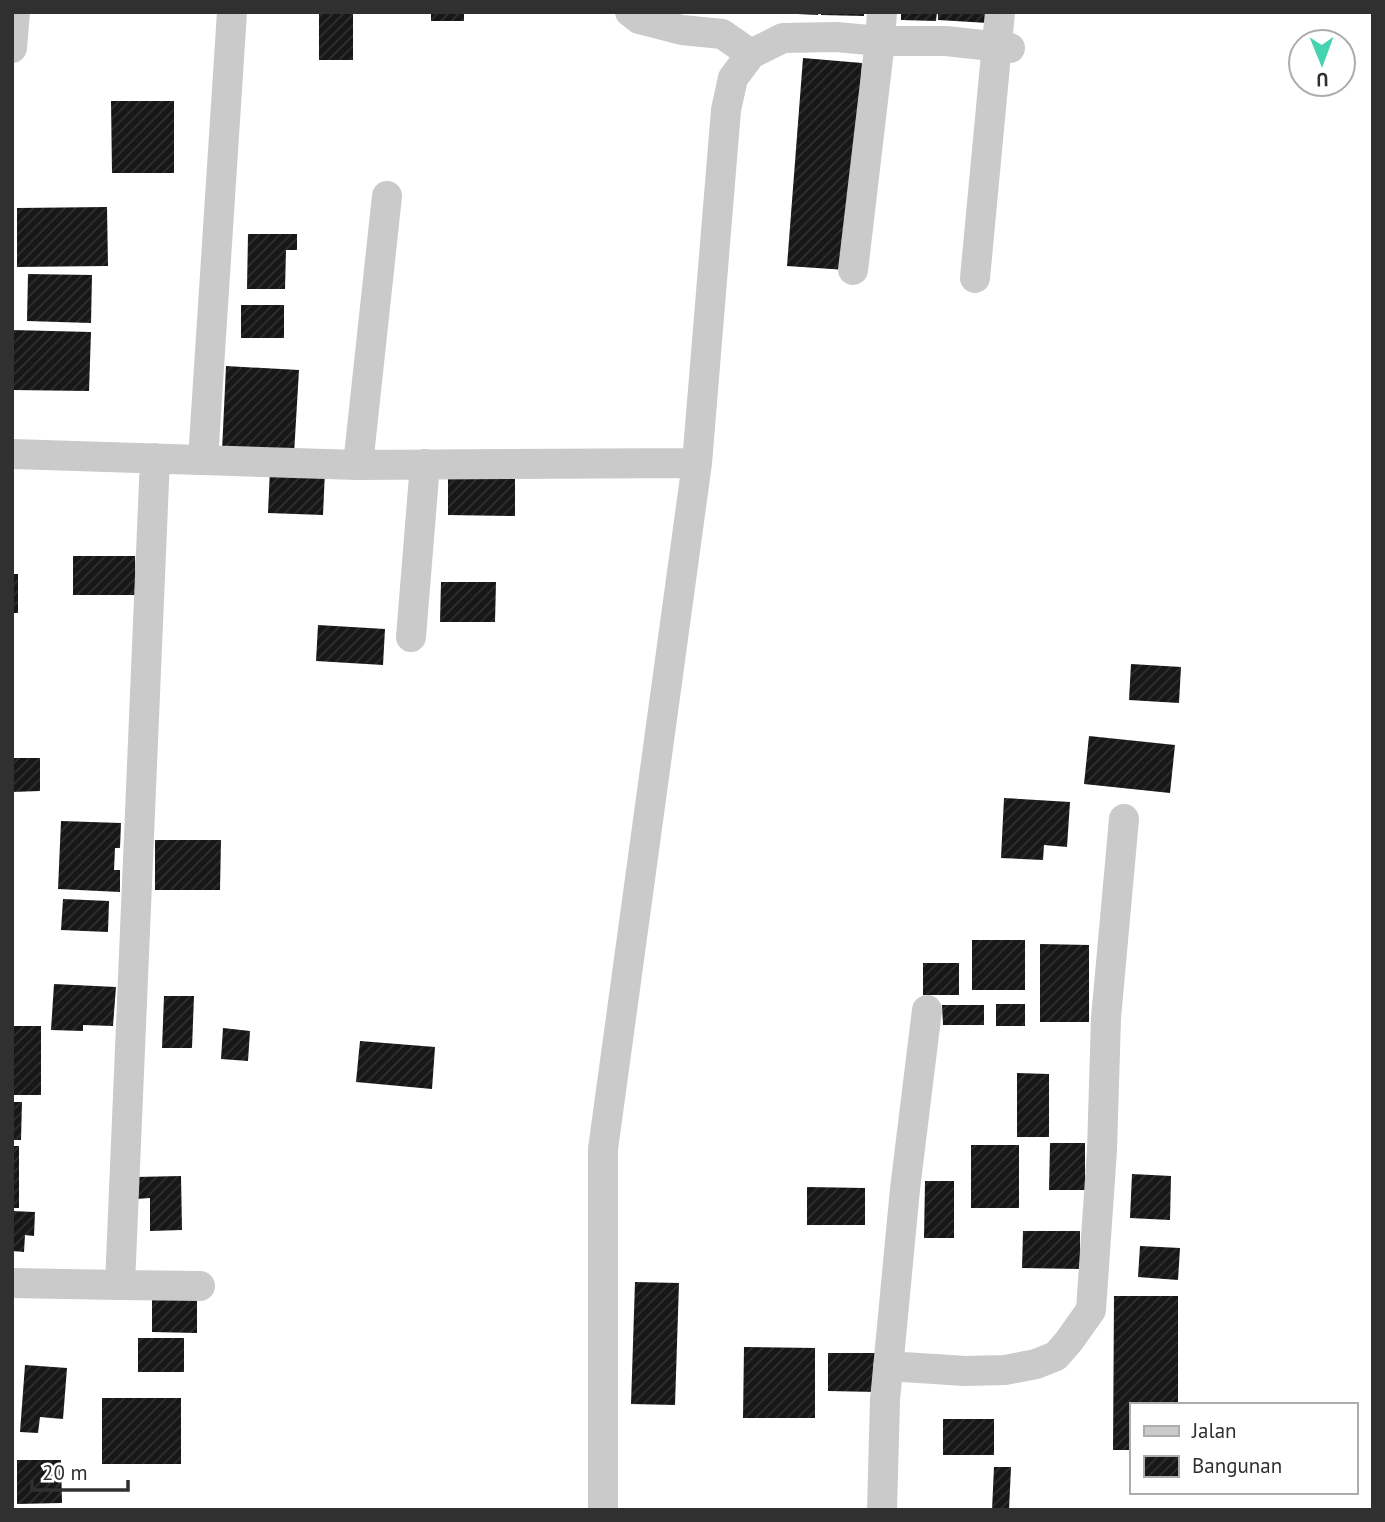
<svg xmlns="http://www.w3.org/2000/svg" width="1385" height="1522" font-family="'PT Sans',sans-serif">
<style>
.building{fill:url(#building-hatch)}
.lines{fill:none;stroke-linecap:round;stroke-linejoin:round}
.street{stroke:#cacaca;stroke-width:30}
</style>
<defs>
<pattern id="building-hatch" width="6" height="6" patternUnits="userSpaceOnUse" patternTransform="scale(1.75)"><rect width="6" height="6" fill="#171717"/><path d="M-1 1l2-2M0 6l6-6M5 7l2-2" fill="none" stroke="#303030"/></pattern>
</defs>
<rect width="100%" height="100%" fill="#fff"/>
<path class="building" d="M 319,12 L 353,12 L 353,60 L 319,60 Z
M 431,12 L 464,12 L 464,21 L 431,21 Z
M 797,12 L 819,12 L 818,15 L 797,14 Z
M 821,12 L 864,12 L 864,16 L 821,15 Z
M 901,12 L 937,12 L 936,21 L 901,20 Z
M 938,12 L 988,12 L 988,23 L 938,20 Z
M 803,58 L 862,63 L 846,270 L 787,266 Z
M 111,101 L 174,101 L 174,173 L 112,173 Z
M 107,207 L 108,266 L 17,267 L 17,208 Z
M 248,234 L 297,234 L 297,250 L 286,250 L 285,289 L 247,289 Z
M 28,274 L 92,275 L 91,323 L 27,321 Z
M 241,305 L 284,305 L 284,338 L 241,338 Z
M 12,330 L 91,332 L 89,391 L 12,390 Z
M 226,366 L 299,370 L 294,454 L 222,451 Z
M 448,467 L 515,467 L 515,516 L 448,515 Z
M 270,469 L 325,471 L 323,515 L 268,513 Z
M 73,556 L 135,556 L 136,595 L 73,595 Z
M 12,574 L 18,574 L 18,613 L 12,613 Z
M 441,582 L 496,582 L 495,622 L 440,622 Z
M 318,625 L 385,629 L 383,665 L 316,661 Z
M 1131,664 L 1181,667 L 1179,703 L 1129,700 Z
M 1089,736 L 1175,745 L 1170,793 L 1084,784 Z
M 12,758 L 40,758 L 40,791 L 12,792 Z
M 1004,798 L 1070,802 L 1067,847 L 1044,845 L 1043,860 L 1001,858 Z
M 61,821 L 121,823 L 120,848 L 115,848 L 114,870 L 120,870 L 120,892 L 58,889 Z
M 155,840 L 221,840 L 220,890 L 155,890 Z
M 63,899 L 109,901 L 108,932 L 61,930 Z
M 972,940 L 1025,940 L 1025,990 L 972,990 Z
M 1040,944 L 1089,945 L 1089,1022 L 1040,1022 Z
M 923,963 L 959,963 L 959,995 L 923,995 Z
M 54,984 L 116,987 L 113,1026 L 83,1025 L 83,1031 L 51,1030 Z
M 164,996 L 194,996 L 192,1048 L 162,1048 Z
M 996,1004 L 1025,1004 L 1025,1026 L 996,1026 Z
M 942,1005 L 984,1005 L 984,1025 L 943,1025 Z
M 12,1026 L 41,1026 L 41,1095 L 12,1095 Z
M 223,1028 L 250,1031 L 248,1061 L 221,1059 Z
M 360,1041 L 435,1047 L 432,1089 L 356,1082 Z
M 1017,1073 L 1049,1074 L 1049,1137 L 1017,1137 Z
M 12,1102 L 22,1102 L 21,1140 L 12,1140 Z
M 1050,1143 L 1085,1143 L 1085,1190 L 1049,1190 Z
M 971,1145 L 1019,1145 L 1019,1208 L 971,1208 Z
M 12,1146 L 19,1146 L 19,1208 L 12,1208 Z
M 1132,1174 L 1171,1176 L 1170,1220 L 1130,1218 Z
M 181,1176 L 182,1230 L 150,1231 L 150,1198 L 136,1199 L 135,1177 Z
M 925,1181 L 954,1181 L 954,1238 L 924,1238 Z
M 807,1187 L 865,1188 L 865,1225 L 807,1225 Z
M 12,1211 L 35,1212 L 34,1236 L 25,1235 L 24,1252 L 12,1251 Z
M 1023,1231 L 1080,1231 L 1080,1269 L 1022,1268 Z
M 1140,1246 L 1180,1248 L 1178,1280 L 1138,1277 Z
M 635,1282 L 679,1283 L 675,1405 L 631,1404 Z
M 1114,1296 L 1178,1296 L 1178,1405 L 1131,1405 L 1131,1450 L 1113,1450 Z
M 152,1299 L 197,1299 L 197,1333 L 152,1332 Z
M 138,1338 L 184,1338 L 184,1372 L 138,1372 Z
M 744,1347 L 815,1348 L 815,1418 L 743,1418 Z
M 828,1353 L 876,1353 L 876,1392 L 828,1391 Z
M 25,1365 L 67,1368 L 63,1419 L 40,1417 L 38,1433 L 20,1432 Z
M 102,1398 L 181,1398 L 181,1464 L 102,1464 Z
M 943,1419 L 994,1419 L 994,1455 L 943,1455 Z
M 17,1460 L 61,1460 L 62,1503 L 17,1504 Z
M 994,1467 L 1011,1467 L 1009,1510 L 992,1510 Z"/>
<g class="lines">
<path class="street" d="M 630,12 L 639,19 L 682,30 L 722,34 L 751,54
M 12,48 L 15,12
M 853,270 L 880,41 L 882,12
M 975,278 L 1000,12
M 12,454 L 358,465 L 697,463
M 203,460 L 232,12
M 358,465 L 387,196
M 411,637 L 425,464
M 12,1283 L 120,1285 L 155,458
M 120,1285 L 200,1286
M 888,1366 L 965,1371 L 1005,1370 L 1036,1364 L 1056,1356 L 1069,1341 L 1091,1310 L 1102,1150 L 1106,1018 L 1124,819
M 603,1510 L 603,1149 L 697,463 L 726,110 L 733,78 L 751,54 L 783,38 L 836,37 L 880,41 L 946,41 L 1010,48
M 882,1510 L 885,1400 L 905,1189 L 927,1010"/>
</g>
<rect width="1385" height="1522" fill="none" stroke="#303030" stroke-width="28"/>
<rect x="1130" y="1403" width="228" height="91" fill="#ffffff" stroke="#acacac" stroke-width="2"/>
<rect x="1144" y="1426" width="35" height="10" fill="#cacaca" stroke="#acacac" stroke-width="2"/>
<text x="1192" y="1438" font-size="21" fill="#303030">Jalan</text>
<rect x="1144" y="1456" width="35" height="21" fill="url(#building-hatch)" stroke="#acacac" stroke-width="2"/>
<text x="1192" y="1473" font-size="21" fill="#303030">Bangunan</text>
<g transform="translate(1322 63) rotate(179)"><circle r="33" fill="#ffffff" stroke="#acacac" stroke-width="2"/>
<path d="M0-5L12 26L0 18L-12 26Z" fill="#46d3af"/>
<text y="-10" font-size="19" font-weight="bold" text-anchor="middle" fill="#303030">U</text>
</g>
<path d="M32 1480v10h96v-10" fill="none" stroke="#303030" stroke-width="3.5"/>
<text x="42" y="1480" font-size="21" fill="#303030" stroke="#ffffff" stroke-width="5" paint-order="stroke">20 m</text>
</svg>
